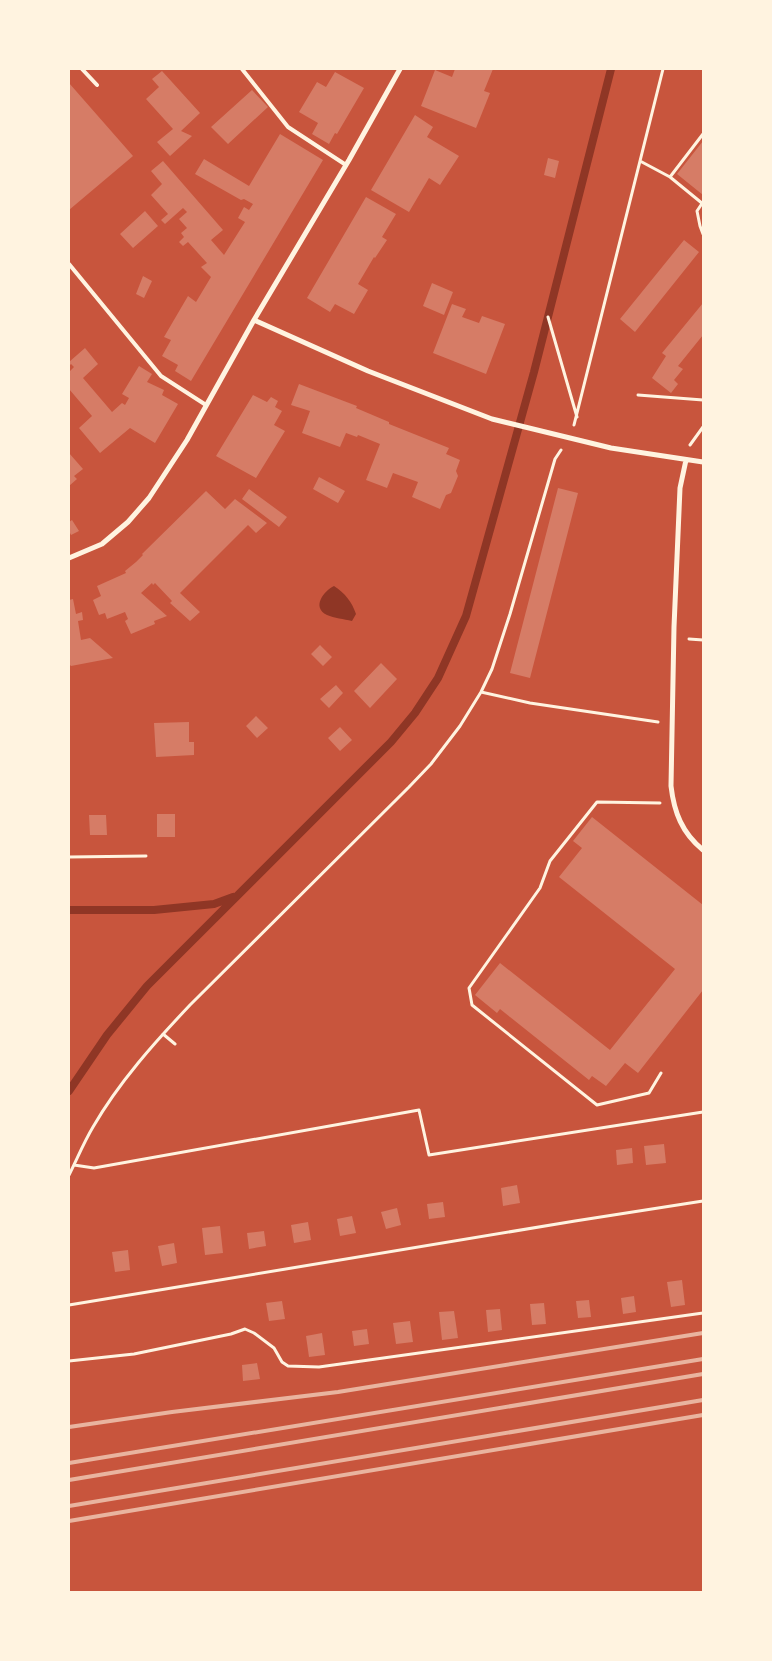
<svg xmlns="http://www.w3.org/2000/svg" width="772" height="1661" font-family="Arial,sans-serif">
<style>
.water{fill:#8f3625}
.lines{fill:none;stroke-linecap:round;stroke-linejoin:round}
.stream{stroke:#8f3625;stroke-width:8}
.building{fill:#d67c66}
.path{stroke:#fff3e0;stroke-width:3}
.service{stroke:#fff3e0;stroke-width:4}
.minor{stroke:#fff3e0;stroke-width:5}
.rail{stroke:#e9b49f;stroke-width:4}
</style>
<rect width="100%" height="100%" fill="#c8553d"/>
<path class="water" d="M 334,586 C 345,593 352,602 356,614 L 352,621 C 344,619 334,618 327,615 C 311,607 324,591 334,586 Z"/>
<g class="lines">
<path class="stream" d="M 69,910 L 154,910 L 214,904 L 233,897
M 69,1091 L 107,1035 L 147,986 L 391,742 L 415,713 L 438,678 L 466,616 L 534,372 L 611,69"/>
</g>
<path class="building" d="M 455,69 L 493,69 L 484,91 L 490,93 L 476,128 L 421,106 L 435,70 L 452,77 Z
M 162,71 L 200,113 L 181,131 L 192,136 L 170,156 L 157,142 L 173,129 L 146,99 L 159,87 L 152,79 Z
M 335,72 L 364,88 L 337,134 L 335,133 L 329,144 L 312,134 L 318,123 L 299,112 L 317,82 L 326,87 Z
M 69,83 L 133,156 L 69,210 Z
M 252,90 L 268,107 L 228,144 L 211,127 Z
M 415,115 L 433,127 L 427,137 L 459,156 L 440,185 L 429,178 L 409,212 L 371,190 Z
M 280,134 L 323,160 L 191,381 L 175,371 L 178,365 L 162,356 L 171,340 L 164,337 L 188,296 L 196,302 L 211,277 L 201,267 L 207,263 L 188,242 L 183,246 L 179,242 L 184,237 L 181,233 L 187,228 L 179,219 L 187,212 L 183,208 L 165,224 L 161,220 L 168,214 L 151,195 L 162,184 L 151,171 L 163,161 L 223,230 L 211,240 L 224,255 L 245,222 L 238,218 L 244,207 L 249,210 L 253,204 L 244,199 L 241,200 L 195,174 L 204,159 L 249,186 Z
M 703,141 L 703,195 L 677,174 Z
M 548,158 L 559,161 L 555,178 L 544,175 Z
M 366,197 L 396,214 L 382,237 L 387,240 L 375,258 L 374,257 L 358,284 L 368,290 L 354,314 L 335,304 L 330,312 L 307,298 Z
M 145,211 L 158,226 L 133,248 L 120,234 Z
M 684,240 L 699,252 L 635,332 L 620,319 Z
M 143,276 L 152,281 L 144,298 L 136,294 Z
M 432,283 L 453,292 L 444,315 L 423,306 Z
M 703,303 L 703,335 L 678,366 L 683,369 L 674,380 L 678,384 L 671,393 L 652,378 L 666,356 L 662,353 Z
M 452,304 L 466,309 L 462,317 L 479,323 L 482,316 L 505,324 L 486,374 L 433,353 Z
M 85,348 L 98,364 L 83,378 L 112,412 L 122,403 L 125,405 L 129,398 L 122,394 L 139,366 L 152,374 L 147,382 L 164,390 L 162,395 L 178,404 L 155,443 L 130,428 L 100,453 L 79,428 L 92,416 L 69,389 L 69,372 L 74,367 L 71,364 L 69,366 L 69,362 Z
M 299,384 L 357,406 L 356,408 L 389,422 L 389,424 L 449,448 L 446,454 L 460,460 L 456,471 L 458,476 L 451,493 L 446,495 L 440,509 L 412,497 L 418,482 L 393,473 L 387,488 L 366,480 L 380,444 L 358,435 L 357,437 L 346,433 L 340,447 L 302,433 L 310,411 L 291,405 Z
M 253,395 L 267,402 L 271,397 L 278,401 L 275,407 L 282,411 L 274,425 L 285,431 L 256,478 L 216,456 Z
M 69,453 L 83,469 L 74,476 L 77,479 L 69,486 Z
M 319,477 L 345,491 L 338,503 L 313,489 Z
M 558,488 L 578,493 L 530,678 L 510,673 Z
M 249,489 L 287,517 L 279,527 L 242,499 Z
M 206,491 L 225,509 L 235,499 L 267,523 L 256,533 L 248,525 L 180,593 L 200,612 L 190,621 L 170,603 L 172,601 L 155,583 L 153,585 L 152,583 L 141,593 L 167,616 L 154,621 L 155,624 L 131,634 L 125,621 L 128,619 L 125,612 L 107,619 L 105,613 L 99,615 L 93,600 L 101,596 L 97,586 L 126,573 L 125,571 L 136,562 L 143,555 L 142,554 Z
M 72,520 L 79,531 L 71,535 L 69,531 L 69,522 Z
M 73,599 L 76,614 L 82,612 L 83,620 L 78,621 L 81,640 L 90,638 L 113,658 L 71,666 L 69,664 L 69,600 Z
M 320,645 L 332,657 L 323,666 L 311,654 Z
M 381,663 L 397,679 L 370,708 L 354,691 Z
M 336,685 L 343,693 L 329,708 L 320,699 Z
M 256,716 L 268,728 L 257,738 L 246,726 Z
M 189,722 L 189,742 L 194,742 L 194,755 L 156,757 L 154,723 Z
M 340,727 L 352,740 L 340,751 L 328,738 Z
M 157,814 L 175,814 L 175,837 L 157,837 Z
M 89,815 L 106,815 L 107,835 L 90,835 Z
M 592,817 L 703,905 L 703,990 L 638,1073 L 625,1063 L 606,1086 L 592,1076 L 589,1080 L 500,1009 L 497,1013 L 475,995 L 500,963 L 610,1050 L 675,969 L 559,877 L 582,848 L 573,841 Z
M 664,1144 L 666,1163 L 646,1165 L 644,1146 Z
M 632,1148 L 633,1163 L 617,1165 L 616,1150 Z
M 517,1185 L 520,1203 L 503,1206 L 501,1188 Z
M 443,1202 L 445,1217 L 429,1219 L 427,1204 Z
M 397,1208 L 401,1225 L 386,1229 L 381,1212 Z
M 352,1216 L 356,1233 L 340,1236 L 337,1219 Z
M 308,1222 L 311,1240 L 294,1243 L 291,1225 Z
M 220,1226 L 223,1253 L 205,1255 L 202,1228 Z
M 264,1231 L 266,1246 L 249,1249 L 247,1233 Z
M 174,1243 L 177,1263 L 162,1266 L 158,1246 Z
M 128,1250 L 130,1270 L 115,1272 L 112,1252 Z
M 682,1280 L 685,1305 L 671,1307 L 667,1282 Z
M 634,1296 L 636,1312 L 623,1314 L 621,1298 Z
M 589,1300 L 591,1317 L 578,1318 L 576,1301 Z
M 282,1301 L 285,1319 L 269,1321 L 266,1303 Z
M 544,1303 L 546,1324 L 532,1325 L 530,1304 Z
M 500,1309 L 502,1330 L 488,1332 L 486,1310 Z
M 454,1311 L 458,1338 L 442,1340 L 439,1312 Z
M 410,1321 L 413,1342 L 396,1344 L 393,1323 Z
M 367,1329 L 369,1344 L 354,1346 L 352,1331 Z
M 322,1333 L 325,1355 L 309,1357 L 306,1336 Z
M 257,1363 L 260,1379 L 243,1381 L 242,1365 Z"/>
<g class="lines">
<path class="path" d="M 640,161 L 670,177 L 703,134
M 670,177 L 703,204
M 703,202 L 697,211 L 700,226 L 703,234
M 548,317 L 577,417
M 638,395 L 703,400
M 574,425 L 663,69
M 690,445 L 703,427
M 689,639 L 703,640
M 481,692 L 530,703 L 658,722
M 660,803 L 597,802 L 550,861 L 540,888 L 469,988 L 472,1005 L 597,1105 L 649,1093 L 661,1073
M 69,857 L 146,856
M 163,1034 L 175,1044
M 74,1165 L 94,1168 L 419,1110 L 429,1155 L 703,1112
M 69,1175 C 77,1159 84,1142 93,1127 C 119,1082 155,1042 190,1005 L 409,787 L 431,764 L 460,726 L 481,692 L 492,669 L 510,614 L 555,459 L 561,450
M 69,1305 L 575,1221 L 703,1201
M 69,1361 L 134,1354 L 231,1334 L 245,1329 L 254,1333 L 274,1348 L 282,1362 L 288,1366 L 319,1367 L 703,1313"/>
<path class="service" d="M 82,69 L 97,85
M 242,69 L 288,127 L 346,165
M 69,264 L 161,376 L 206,405"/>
<path class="minor" d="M 254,320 L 368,371 L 492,419 L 611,448 L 703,462
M 686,460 L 680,488 L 674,627 L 671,786 C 674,812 682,833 703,850
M 69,558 L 102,544 L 128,522 L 149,498 L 187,440 L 254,320 L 349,160 L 400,69"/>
<path class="rail" d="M 69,1427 L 172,1412 L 338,1392 L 703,1333
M 69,1463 L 703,1359
M 69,1480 L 703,1374
M 69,1506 L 703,1400
M 69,1521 L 703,1415"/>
</g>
<rect width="772" height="1661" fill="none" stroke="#fff3e0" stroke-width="140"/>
</svg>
